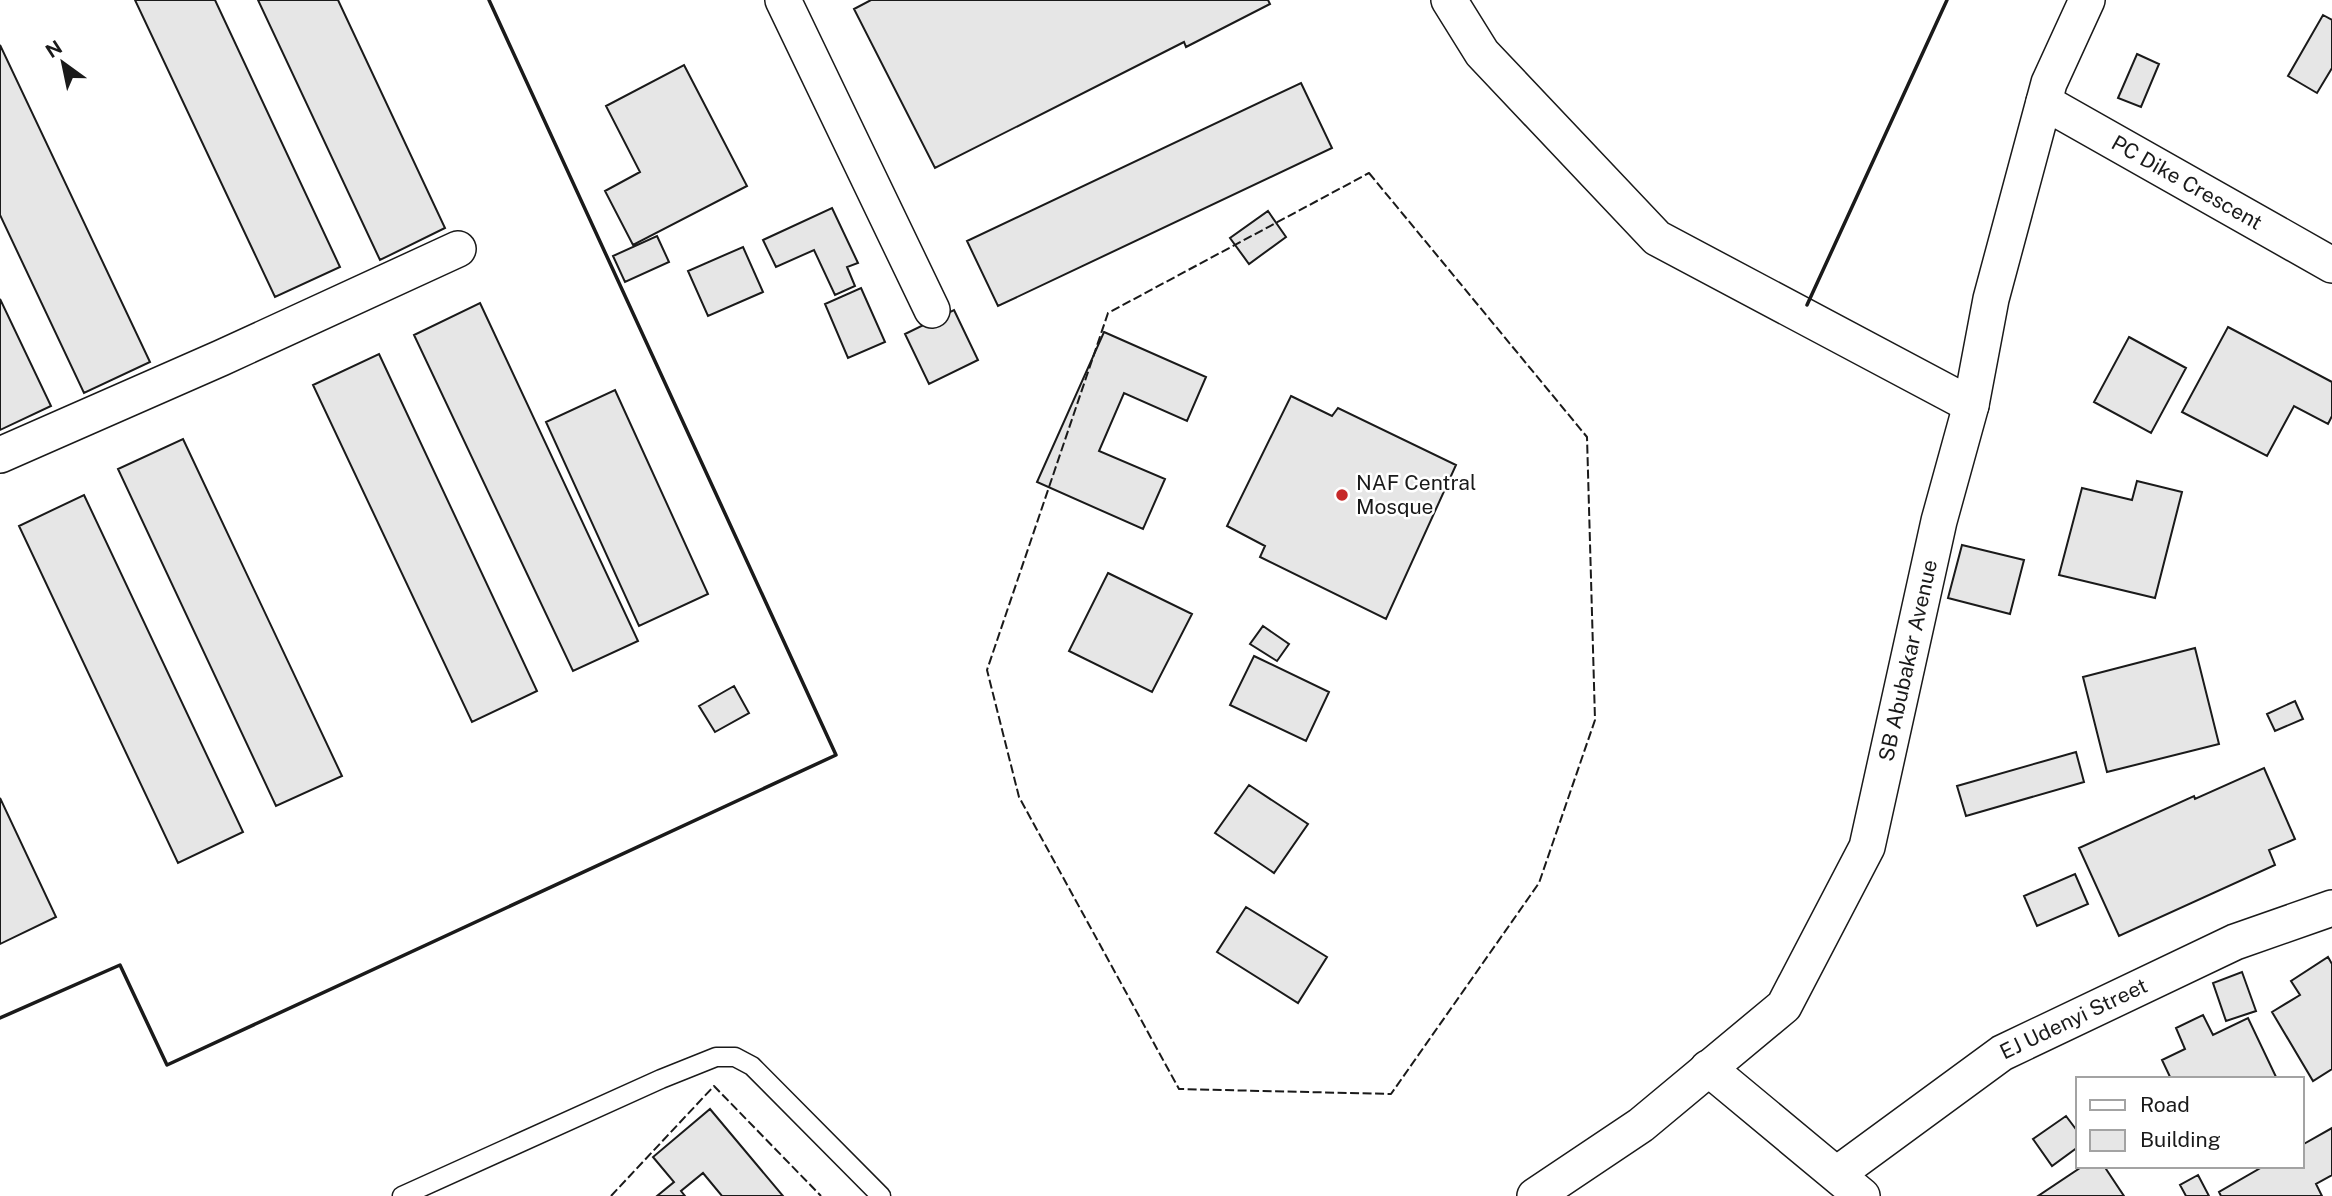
<svg xmlns="http://www.w3.org/2000/svg" width="2332" height="1196" font-family="'Public Sans',sans-serif">
<style>
.building{fill:#e6e6e6;stroke:#1a1a1a;stroke-width:2}
.lines{fill:none;stroke-linecap:round;stroke-linejoin:round}
.lane-casing{stroke:#1a1a1a;stroke-width:21}
.street-casing{stroke:#1a1a1a;stroke-width:38}
.lane{stroke:#fff;stroke-width:18}
.street{stroke:#fff;stroke-width:35}
.fence{stroke:#1a1a1a;stroke-width:2;stroke-dasharray:9 3.5;stroke-linecap:butt}
.wall{stroke:#1a1a1a;stroke-width:3.5}
.poi-dot{fill:#c62828;stroke:#fff;stroke-width:2.5}
.labels{text-anchor:middle;stroke-width:5;stroke-linejoin:round;paint-order:stroke}
.street-label{font-size:21px;fill:#1a1a1a;stroke:#fff}
.poi-label{font-size:21px;fill:#1a1a1a;stroke:#fff;text-anchor:start}
</style>
<rect width="100%" height="100%" fill="#fff"/>
<path class="building" d="M 135,0 L 215,0 L 340,267 L 275,297 Z
M 258,0 L 338,0 L 445,228 L 380,260 Z
M 871,0 L 1268,0 L 1270,4 L 1186,47 L 1184,42 L 935,168 L 854,9 Z
M 2323,15 L 2332,20 L 2332,68 L 2317,93 L 2288,76 Z
M 0,45 L 150,362 L 84,393 L 0,215 Z
M 2137,54 L 2159,64 L 2141,107 L 2118,98 Z
M 684,65 L 747,186 L 633,245 L 605,191 L 640,172 L 606,106 Z
M 1301,83 L 1332,148 L 998,306 L 967,241 Z
M 832,208 L 858,263 L 847,267 L 855,286 L 835,295 L 814,250 L 776,267 L 763,240 Z
M 1268,211 L 1286,237 L 1249,264 L 1230,238 Z
M 657,236 L 669,262 L 625,282 L 613,256 Z
M 743,247 L 763,292 L 708,316 L 688,271 Z
M 861,288 L 885,342 L 848,358 L 825,304 Z
M 0,299 L 51,406 L 0,430 Z
M 480,303 L 638,641 L 573,671 L 414,335 Z
M 954,310 L 978,360 L 929,384 L 905,334 Z
M 2228,327 L 2332,382 L 2332,416 L 2328,424 L 2294,406 L 2267,456 L 2182,412 Z
M 1104,332 L 1206,377 L 1187,421 L 1124,393 L 1099,451 L 1165,479 L 1143,529 L 1037,482 Z
M 2129,337 L 2186,368 L 2151,433 L 2094,402 Z
M 379,354 L 537,691 L 472,722 L 313,385 Z
M 615,390 L 708,594 L 639,626 L 546,422 Z
M 1291,396 L 1332,416 L 1338,408 L 1456,465 L 1386,619 L 1260,557 L 1265,546 L 1227,526 Z
M 183,439 L 342,776 L 276,806 L 118,469 Z
M 2137,481 L 2182,492 L 2155,598 L 2059,575 L 2082,488 L 2132,500 Z
M 84,495 L 243,832 L 178,863 L 19,526 Z
M 1962,545 L 2024,560 L 2010,614 L 1948,598 Z
M 1108,573 L 1192,614 L 1152,692 L 1069,651 Z
M 1263,626 L 1289,644 L 1277,661 L 1250,644 Z
M 2195,648 L 2219,744 L 2107,772 L 2083,677 Z
M 1254,656 L 1329,692 L 1306,741 L 1230,705 Z
M 734,686 L 749,713 L 715,732 L 699,706 Z
M 2295,701 L 2303,719 L 2275,731 L 2267,714 Z
M 2076,752 L 2084,782 L 1966,816 L 1957,786 Z
M 2264,768 L 2295,839 L 2269,850 L 2275,865 L 2119,936 L 2079,848 L 2194,796 L 2195,799 Z
M 1249,785 L 1308,824 L 1274,873 L 1215,833 Z
M 0,798 L 56,917 L 0,944 Z
M 2075,874 L 2088,904 L 2037,926 L 2024,896 Z
M 1246,907 L 1327,957 L 1298,1003 L 1217,952 Z
M 2328,957 L 2332,964 L 2332,1069 L 2313,1081 L 2272,1012 L 2300,995 L 2291,981 Z
M 2242,972 L 2256,1011 L 2226,1021 L 2213,983 Z
M 2203,1015 L 2213,1035 L 2248,1018 L 2277,1079 L 2171,1079 L 2162,1060 L 2185,1049 L 2176,1028 Z
M 710,1109 L 783,1196 L 722,1196 L 703,1173 L 681,1191 L 685,1196 L 657,1196 L 674,1182 L 653,1157 Z
M 2066,1116 L 2078,1132 L 2078,1147 L 2052,1166 L 2033,1139 Z
M 2332,1128 L 2332,1175 L 2316,1184 L 2322,1196 L 2221,1196 L 2219,1192 L 2264,1166 L 2302,1166 L 2302,1145 Z
M 2083,1166 L 2104,1166 L 2124,1196 L 2038,1196 Z
M 2198,1175 L 2209,1196 L 2186,1196 L 2180,1185 Z"/>
<g class="lines">
<defs>
<path id="lane" d="M 402,1196 L 661,1079 L 716,1057 L 735,1057 L 752,1066 L 881,1196"/>
<g id="street">
<path d="M 783,0 L 932,310"/>
<path d="M 1449,0 L 1482,53 L 1657,238 L 1971,405"/>
<path id="s1" d="M 2044,102 L 2332,265"/>
<path d="M 0,455 L 221,358 L 458,249"/>
<path d="M 1708,1068 L 1862,1196"/>
<path id="s2" d="M 1837,1174 L 2002,1053 L 2235,942 L 2332,908"/>
<path id="s3" d="M 1535,1196 L 1641,1125 L 1784,1006 L 1867,847 L 1939,521 L 1971,405 L 1991,299 L 2049,83 L 2087,0"/>
</g>
</defs>
<use href="#lane" class="lane-casing"/>
<use href="#street" class="street-casing"/>
<use href="#lane" class="lane"/>
<use href="#street" class="street"/>
<path class="fence" d="M 1369,173 L 1587,437 L 1595,720 L 1539,883 L 1391,1094 L 1179,1089 L 1019,797 L 987,670 L 1108,313 Z
M 611,1196 L 714,1086 L 821,1196"/>
<path class="wall" d="M 1807,305 L 1947,0
M 0,1018 L 120,965 L 167,1065 L 836,755 L 489,0"/>
</g>
<circle class="poi-dot" cx="1342" cy="495" r="7"/>
<g class="labels">
<g class="street-label">
<text dy="7" stroke="none"><textPath href="#s1" startOffset="164">PC Dike Crescent</textPath></text>
<text dy="7" stroke="none"><textPath href="#s3" startOffset="684">SB Abubakar Avenue</textPath></text>
<text dy="7" stroke="none"><textPath href="#s2" startOffset="284">EJ Udenyi Street</textPath></text>
</g>
<g class="poi-label">
<text x="1356" y="490">NAF Central<tspan x="1356" dy="24">Mosque</tspan></text>
</g>
</g>
<rect x="2076" y="1077" width="228" height="91" fill="#ffffff" stroke="#a3a3a3" stroke-width="2"/>
<rect x="2090" y="1100" width="35" height="10" fill="#ffffff" stroke="#a3a3a3" stroke-width="2"/>
<text x="2140" y="1112" font-size="21" fill="#1a1a1a">Road</text>
<rect x="2090" y="1130" width="35" height="21" fill="#e6e6e6" stroke="#a3a3a3" stroke-width="2"/>
<text x="2140" y="1147" font-size="21" fill="#1a1a1a">Building</text>
<g transform="translate(63 63) rotate(327)" stroke="#ffffff" stroke-width="5" paint-order="stroke">
<path d="M0-5L12 26L0 18L-12 26Z" fill="#1a1a1a"/>
<text y="-10" font-size="19" font-weight="bold" text-anchor="middle" fill="#1a1a1a">N</text>
</g>
</svg>
